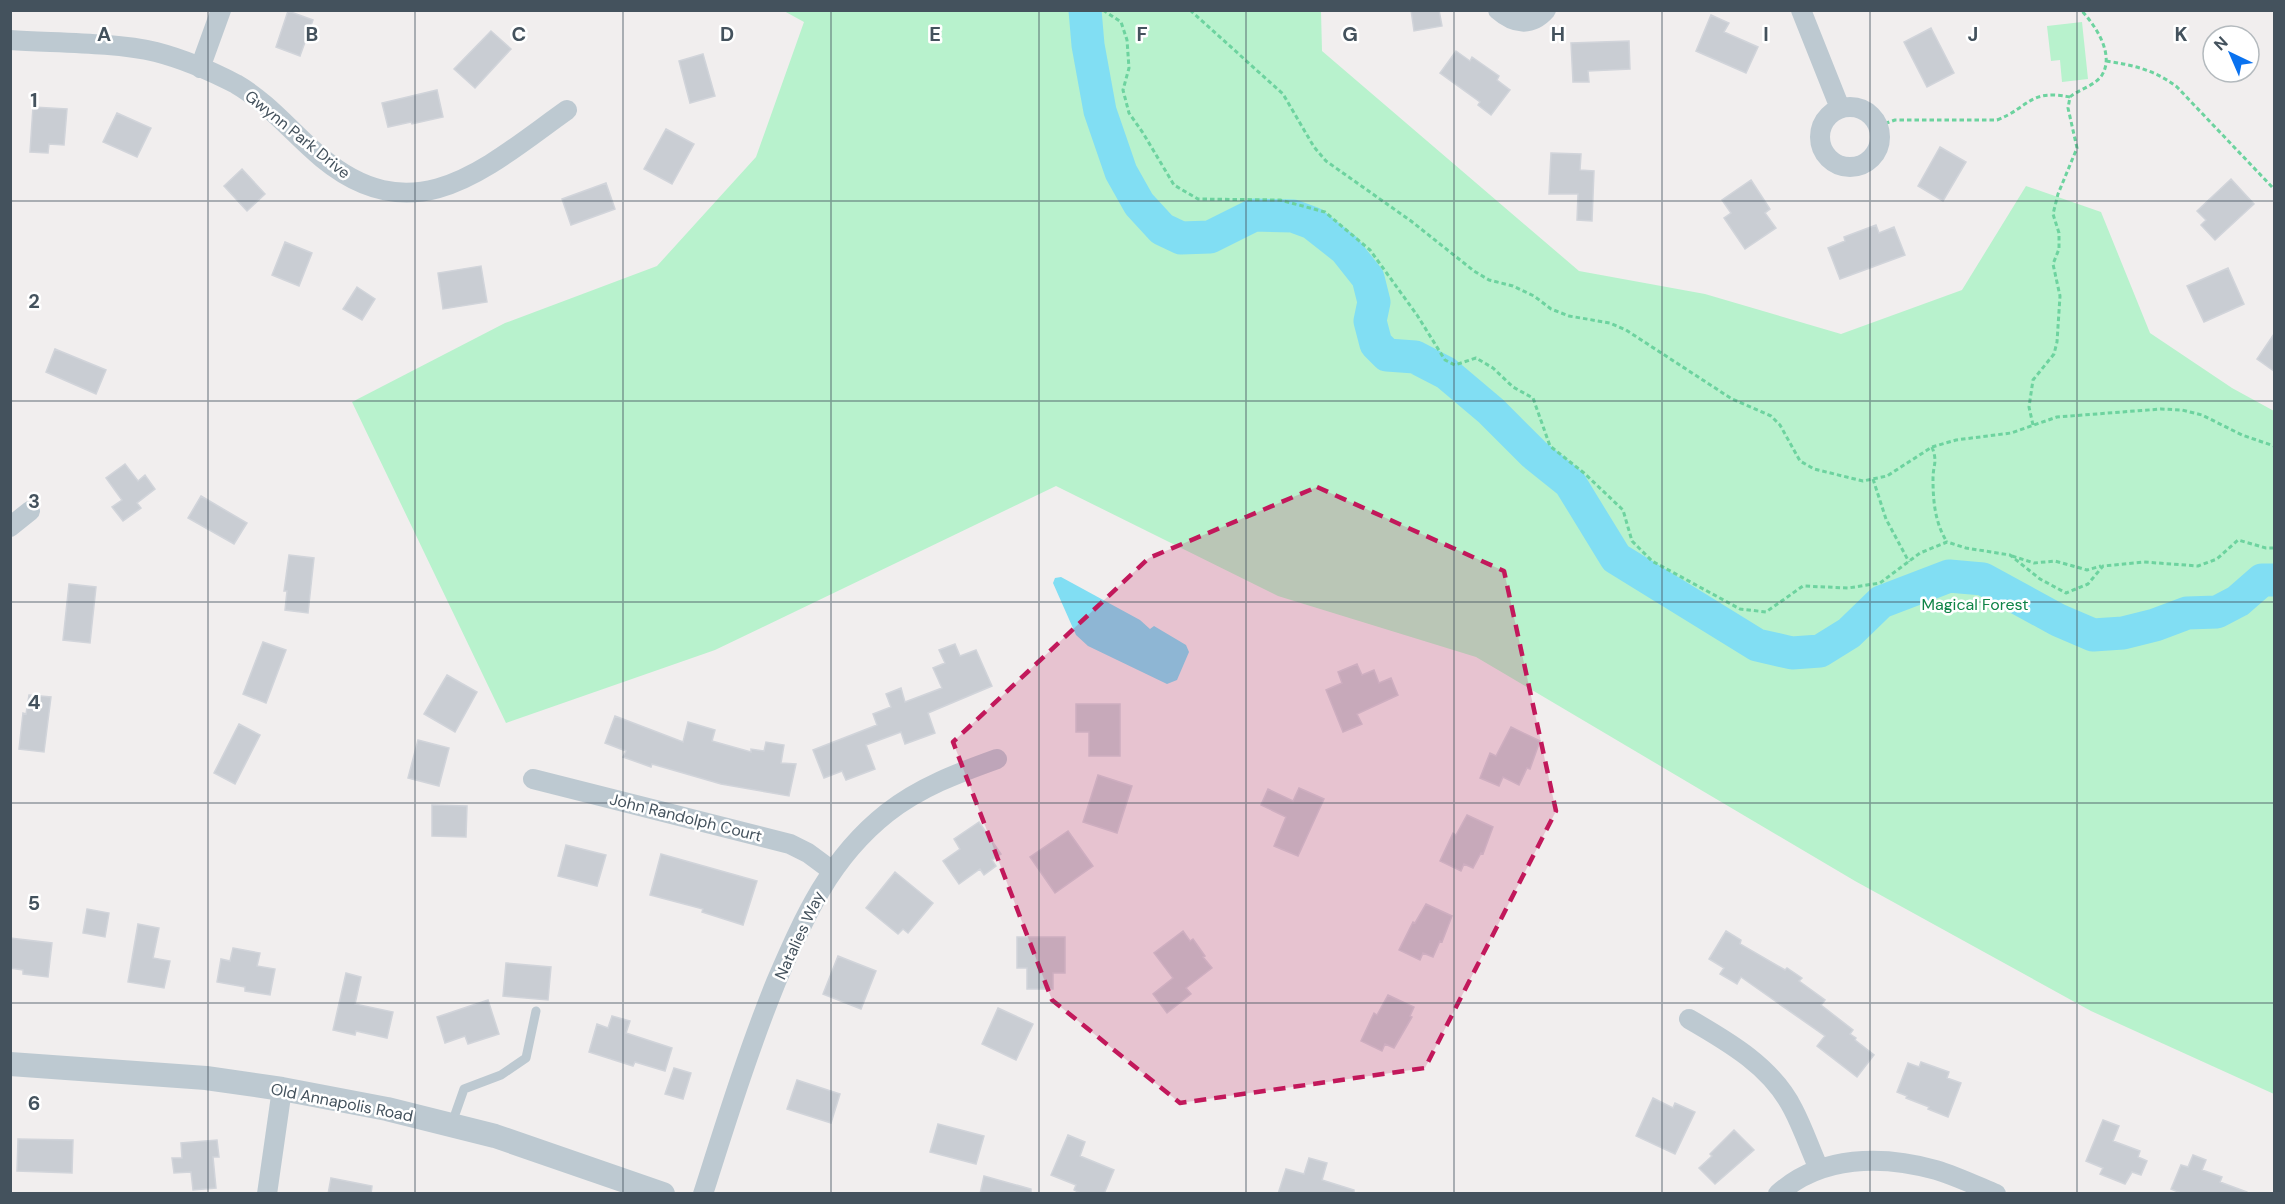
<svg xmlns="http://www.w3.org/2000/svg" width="2285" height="1204" font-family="'DM Sans',sans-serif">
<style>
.green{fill:#b8f2cd}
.water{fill:#81def3}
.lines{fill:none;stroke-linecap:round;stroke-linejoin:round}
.river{stroke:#81def3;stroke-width:33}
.building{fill:#c9cdd3;stroke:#d1d4da;stroke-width:1.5}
.path{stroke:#6dd39f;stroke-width:3;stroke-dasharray:4.5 3;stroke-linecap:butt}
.service{stroke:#bdc9d1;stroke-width:9}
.minor{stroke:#bdc9d1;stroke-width:20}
.tertiary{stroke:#bdc9d1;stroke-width:24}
.marked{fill:#c2185b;fill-opacity:0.2;stroke:#c2185b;stroke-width:4.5;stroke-dasharray:12 8;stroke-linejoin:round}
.grid{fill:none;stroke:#44525d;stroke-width:1.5;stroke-opacity:0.55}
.labels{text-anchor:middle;stroke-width:5;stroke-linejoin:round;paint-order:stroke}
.street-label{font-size:16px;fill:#44525d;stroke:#fff}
.park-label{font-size:16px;fill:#0f8447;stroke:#fff}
.grid-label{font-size:20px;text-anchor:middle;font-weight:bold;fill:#44525d;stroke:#fff;stroke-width:5;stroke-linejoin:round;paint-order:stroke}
</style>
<rect width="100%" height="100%" fill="#f1eeee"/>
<path class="green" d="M 784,11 L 1321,11 L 1322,51 L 1579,271 L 1705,294 L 1841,334 L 1962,290 L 2026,186 L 2101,212 L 2150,333 L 2232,388 L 2274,411 L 2274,1094 L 2091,1011 L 1855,881 L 1476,657 L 1278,596 L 1056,486 L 715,650 L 506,723 L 352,402 L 505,323 L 657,266 L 756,157 L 804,22 Z
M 2082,22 L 2088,79 L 2062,82 L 2060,60 L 2051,61 L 2047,26 Z"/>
<path class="water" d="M 1061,577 L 1140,620 L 1150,629 L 1154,626 L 1186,645 L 1189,652 L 1177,680 L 1167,684 L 1088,646 L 1076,635 L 1053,583 L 1055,578 Z"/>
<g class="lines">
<path class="river" d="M 1085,10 L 1088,45 L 1100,111 L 1121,172 L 1139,204 L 1162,229 L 1181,238 L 1210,237 L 1254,215 L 1293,216 L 1312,223 L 1345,249 L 1368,278 L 1374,302 L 1370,321 L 1376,344 L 1387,355 L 1415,357 L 1446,373 L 1491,411 L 1534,454 L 1570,483 L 1616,558 L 1757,645 L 1792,653 L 1820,651 L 1849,633 L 1881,602 L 1949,576 L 1983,579 L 2058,620 L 2093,635 L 2123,633 L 2155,625 L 2187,613 L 2217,612 L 2238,601 L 2262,580 L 2274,580"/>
</g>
<path class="building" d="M 1411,10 L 1439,10 L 1442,26 L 1414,31 Z
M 288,11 L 313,20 L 300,56 L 276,47 Z
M 1711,15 L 1729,23 L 1724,32 L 1758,47 L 1746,73 L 1696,51 Z
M 1931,28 L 1954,73 L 1927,87 L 1904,42 Z
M 491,31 L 511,49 L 475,88 L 454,69 Z
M 1629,41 L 1630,69 L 1588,71 L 1589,82 L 1573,82 L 1571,43 Z
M 1456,51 L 1470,61 L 1472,57 L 1499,76 L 1497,80 L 1510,90 L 1491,115 L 1478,105 L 1480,102 L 1440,73 Z
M 703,54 L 715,96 L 690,103 L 679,61 Z
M 437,90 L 443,117 L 412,124 L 411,122 L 388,127 L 382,103 Z
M 33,107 L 67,109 L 64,145 L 49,144 L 48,153 L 30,152 Z
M 117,113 L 151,128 L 137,157 L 103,142 Z
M 666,129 L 694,144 L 672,184 L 644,169 Z
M 1940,147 L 1966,162 L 1943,201 L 1918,186 Z
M 1551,153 L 1581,154 L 1580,170 L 1594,171 L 1592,221 L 1577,220 L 1578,194 L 1549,194 Z
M 242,169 L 265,194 L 247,211 L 224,186 Z
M 2231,179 L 2254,204 L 2215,240 L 2201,225 L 2206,220 L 2197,211 Z
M 1751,180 L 1770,209 L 1765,213 L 1776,228 L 1745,249 L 1724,218 L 1731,213 L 1722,200 Z
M 606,183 L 615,209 L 571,225 L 562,199 Z
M 1876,225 L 1879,233 L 1894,227 L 1905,255 L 1840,279 L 1828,248 L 1845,241 L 1844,237 Z
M 285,242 L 312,253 L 299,286 L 272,275 Z
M 481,266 L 487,302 L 443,309 L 438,273 Z
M 2228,268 L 2244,304 L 2204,322 L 2187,286 Z
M 357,287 L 375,299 L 362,320 L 343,309 Z
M 2274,334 L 2274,371 L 2257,359 Z
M 55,349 L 106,370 L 96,394 L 46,372 Z
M 125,464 L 138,481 L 145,475 L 155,489 L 137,503 L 141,508 L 123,521 L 112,507 L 122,500 L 106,478 Z
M 201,496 L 247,523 L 234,544 L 188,518 Z
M 289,555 L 314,558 L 308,613 L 285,610 L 287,591 L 284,591 Z
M 69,584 L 96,587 L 90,643 L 63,640 Z
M 263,642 L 286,650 L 266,703 L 243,694 Z
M 955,644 L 960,656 L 976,650 L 992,686 L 928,713 L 935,733 L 905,744 L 901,732 L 866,745 L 875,769 L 846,780 L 842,771 L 824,778 L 813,750 L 877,725 L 873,714 L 891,707 L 886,694 L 901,688 L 905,702 L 942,688 L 933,668 L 945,663 L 939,650 Z
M 1357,664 L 1362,675 L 1374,670 L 1379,683 L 1391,678 L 1398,695 L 1357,714 L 1362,724 L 1343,732 L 1326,690 L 1342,683 L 1338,672 Z
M 447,675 L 477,692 L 455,732 L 424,714 Z
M 29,695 L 51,697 L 44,752 L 19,749 L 23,713 L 26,714 Z
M 1076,704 L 1120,704 L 1120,756 L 1089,756 L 1089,732 L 1076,732 Z
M 615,716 L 683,742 L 688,722 L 715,730 L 712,741 L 751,752 L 751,749 L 764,751 L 766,742 L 784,745 L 781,763 L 796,764 L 789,796 L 721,784 L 652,764 L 651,767 L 623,757 L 626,751 L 605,743 Z
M 239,724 L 260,735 L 235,784 L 214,773 Z
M 1511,727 L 1540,741 L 1530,769 L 1527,768 L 1519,785 L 1503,777 L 1499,786 L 1480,778 L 1490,753 L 1496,756 Z
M 418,740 L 449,748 L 439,786 L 408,778 Z
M 1098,775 L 1132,786 L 1117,833 L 1083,822 Z
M 1299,788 L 1324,799 L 1298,856 L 1274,846 L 1286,817 L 1261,805 L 1268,789 L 1293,801 Z
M 432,805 L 467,806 L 466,837 L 432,836 Z
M 1467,815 L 1493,827 L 1483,854 L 1481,853 L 1473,868 L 1464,864 L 1461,871 L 1440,861 L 1453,833 L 1456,835 Z
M 979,822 L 1001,854 L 992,860 L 996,866 L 984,875 L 980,869 L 959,884 L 943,861 L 960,849 L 954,839 Z
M 1068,831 L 1093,866 L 1055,893 L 1030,857 Z
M 566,845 L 606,855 L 597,886 L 558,876 Z
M 661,854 L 757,881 L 743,925 L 702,912 L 703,909 L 650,895 Z
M 895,872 L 933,903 L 908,933 L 903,929 L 898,934 L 866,908 Z
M 1426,904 L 1452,916 L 1442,942 L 1440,941 L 1433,957 L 1423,953 L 1420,960 L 1399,950 L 1413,922 L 1415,923 Z
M 87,909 L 109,913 L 105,937 L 83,933 Z
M 138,924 L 159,928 L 153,958 L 170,961 L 164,988 L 128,982 Z
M 1183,931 L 1190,941 L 1193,939 L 1205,956 L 1203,957 L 1212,968 L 1186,988 L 1191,994 L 1167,1013 L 1153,994 L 1173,978 L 1154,953 Z
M 1726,931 L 1741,940 L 1740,944 L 1785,970 L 1787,968 L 1802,978 L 1799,981 L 1825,1000 L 1821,1005 L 1853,1030 L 1850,1034 L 1856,1038 L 1855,1040 L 1874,1055 L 1857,1077 L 1817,1046 L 1825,1036 L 1741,977 L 1737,984 L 1720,974 L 1724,968 L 1709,959 Z
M 1017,937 L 1065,937 L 1065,973 L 1053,973 L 1053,989 L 1027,989 L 1027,968 L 1017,968 Z
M 10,938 L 52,943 L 48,977 L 23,974 L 23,970 L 10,968 Z
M 233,948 L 260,953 L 257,966 L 275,969 L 270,995 L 245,991 L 245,987 L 217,982 L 221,959 L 230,961 Z
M 838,956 L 876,971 L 861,1009 L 823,994 Z
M 506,963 L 551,967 L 548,1000 L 503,996 Z
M 346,973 L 361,977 L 355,1004 L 393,1012 L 387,1038 L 356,1031 L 355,1035 L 333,1030 Z
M 1388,995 L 1414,1007 L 1410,1016 L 1412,1017 L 1394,1048 L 1385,1044 L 1382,1051 L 1361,1041 L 1374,1013 L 1377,1015 Z
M 488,1000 L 499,1034 L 468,1044 L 465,1036 L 445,1043 L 437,1017 Z
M 998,1008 L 1033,1024 L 1016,1060 L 982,1044 Z
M 612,1016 L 630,1021 L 626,1033 L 672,1048 L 665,1071 L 635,1062 L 633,1066 L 589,1052 L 597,1024 L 608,1028 Z
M 1921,1062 L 1949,1072 L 1947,1078 L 1961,1083 L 1948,1117 L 1928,1109 L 1929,1107 L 1906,1098 L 1907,1096 L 1897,1092 L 1908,1063 L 1919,1067 Z
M 674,1068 L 691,1073 L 683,1099 L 665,1094 Z
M 797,1080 L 840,1094 L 831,1123 L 787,1109 Z
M 1653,1098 L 1673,1108 L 1675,1103 L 1695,1112 L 1675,1154 L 1636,1136 Z
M 2103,1120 L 2119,1126 L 2113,1141 L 2140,1151 L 2138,1157 L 2147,1161 L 2141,1175 L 2132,1172 L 2125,1184 L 2100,1174 L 2103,1168 L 2086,1161 Z
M 938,1124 L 984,1136 L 976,1164 L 930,1152 Z
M 1734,1130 L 1754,1150 L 1715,1184 L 1699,1168 L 1712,1156 L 1710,1154 Z
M 1068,1135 L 1085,1142 L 1080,1156 L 1114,1170 L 1104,1194 L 1082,1194 L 1074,1190 L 1076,1185 L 1051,1175 Z
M 18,1139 L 73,1140 L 72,1173 L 17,1171 Z
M 217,1140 L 219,1157 L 213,1157 L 216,1188 L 193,1190 L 191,1172 L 174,1173 L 172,1158 L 182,1158 L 181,1143 Z
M 2193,1155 L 2206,1160 L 2202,1170 L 2222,1177 L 2220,1182 L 2247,1192 L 2247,1194 L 2183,1194 L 2171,1189 L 2181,1165 L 2188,1167 Z
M 1309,1158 L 1327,1163 L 1322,1180 L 1354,1190 L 1354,1194 L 1278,1194 L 1286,1169 L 1304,1174 Z
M 984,1176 L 1031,1189 L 1031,1194 L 980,1194 Z
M 331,1178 L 372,1186 L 371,1194 L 328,1194 Z"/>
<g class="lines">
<path class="path" d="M 1103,10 L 1121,22 L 1127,40 L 1129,68 L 1123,90 L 1129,113 L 1143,133 L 1174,185 L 1198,199 L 1280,200 L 1325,212 L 1370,250 L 1417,315 L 1445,360 L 1455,365 L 1476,358 L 1493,368 L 1513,387 L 1533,398 L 1550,446 L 1584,473 L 1623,510 L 1632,541 L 1652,561 L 1740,609 L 1766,612 L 1803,586 L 1848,588 L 1880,583 L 1920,553 L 1947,542 L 1966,548 L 2010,555 L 2040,579 L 2066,593 L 2088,584 L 2103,566 L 2144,562 L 2198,566 L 2217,559 L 2238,540 L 2266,548 L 2274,548
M 1190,10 L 1283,94 L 1314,147 L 1326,161 L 1411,221 L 1474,271 L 1489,280 L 1513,286 L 1534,296 L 1551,309 L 1569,316 L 1610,323 L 1626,330 L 1732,399 L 1771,416 L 1780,425 L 1800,461 L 1814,469 L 1863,481 L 1887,476 L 1932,447 L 1956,440 L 2011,433 L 2057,417 L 2161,409 L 2182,410 L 2202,415 L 2242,435 L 2274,446
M 2106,61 C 2133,65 2155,70 2177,87 L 2274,189
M 1878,126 L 1895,120 L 1997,120 C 2030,107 2029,89 2070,97
M 2033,425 L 2029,407 L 2033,380 L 2054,354 L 2057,342 L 2060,296 L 2053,264 L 2059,249 L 2059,233 L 2053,214 L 2058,194 L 2077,148 L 2068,108 L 2070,97 C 2079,89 2095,86 2102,75 C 2115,54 2095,25 2081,10
M 1932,447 C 1938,463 1933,464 1933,479 C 1933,501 1935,523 1947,542
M 1873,479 L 1886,519 L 1909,562
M 2012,556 L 2034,563 L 2055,561 L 2087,570 L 2101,566"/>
<path class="service" d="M 452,1123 L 464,1089 L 501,1075 L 526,1058 L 536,1011"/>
<path class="minor" d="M 1498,10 C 1514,24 1531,27 1546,10
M 1801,10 L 1840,108
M 10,40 C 54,43 114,42 156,52 C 183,59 211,71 236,84 C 269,103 293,134 322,158 C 416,236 488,166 567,110
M 200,68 L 221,10
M1820 137a30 30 0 1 1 60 0a30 30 0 1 1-60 0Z
M 10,527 L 30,511
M 533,779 L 790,844 L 808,853 L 831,870
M 1689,1019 C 1729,1042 1772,1067 1793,1109 C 1803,1128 1810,1149 1819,1169
M 267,1194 L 282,1089
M 703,1194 C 726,1122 748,1051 776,982 C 804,917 830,858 887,813 C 920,787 958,773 997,759
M 1778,1194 C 1821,1155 1883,1155 1936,1170 C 1956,1176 1977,1186 1996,1194"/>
<path class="tertiary" d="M 10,1064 L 206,1078 L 282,1089 L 387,1109 L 495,1136 L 663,1194"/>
</g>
<path class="marked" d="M 1317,487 L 1504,571 L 1556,811 L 1425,1068 L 1180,1103 L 1052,1000 L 953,742 L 1149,558 Z"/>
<path class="grid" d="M 208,10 L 208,1194M 415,10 L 415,1194M 623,10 L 623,1194M 831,10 L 831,1194M 1039,10 L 1039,1194M 1246,10 L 1246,1194M 1454,10 L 1454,1194M 1662,10 L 1662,1194M 1870,10 L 1870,1194M 2077,10 L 2077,1194M 10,201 L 2274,201M 10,401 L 2274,401M 10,602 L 2274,602M 10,803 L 2274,803M 10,1003 L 2274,1003"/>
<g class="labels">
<g class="street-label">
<text transform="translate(298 134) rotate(39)" y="6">Gwynn Park Drive</text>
<text transform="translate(686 817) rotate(14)" y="6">John Randolph Court</text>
<text transform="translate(799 935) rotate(-65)" y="6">Natalies Way</text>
<text transform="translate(342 1102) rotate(11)" y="6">Old Annapolis Road</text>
</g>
<g class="park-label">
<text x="1975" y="610">Magical Forest</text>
</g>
</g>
<g class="grid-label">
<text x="104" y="41">A</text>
<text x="312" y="41">B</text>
<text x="519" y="41">C</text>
<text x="727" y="41">D</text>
<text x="935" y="41">E</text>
<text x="1142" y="41">F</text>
<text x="1350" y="41">G</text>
<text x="1558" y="41">H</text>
<text x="1766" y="41">I</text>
<text x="1973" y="41">J</text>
<text x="2181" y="41">K</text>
<text x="34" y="107">1</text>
<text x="34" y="308">2</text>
<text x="34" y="508">3</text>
<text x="34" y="709">4</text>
<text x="34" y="910">5</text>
<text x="34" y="1110">6</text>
</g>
<rect width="2285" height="1204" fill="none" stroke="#44525d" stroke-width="24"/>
<g transform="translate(2231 54) rotate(316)"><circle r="28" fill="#ffffff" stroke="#b4babe" stroke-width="1.5"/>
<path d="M0-4.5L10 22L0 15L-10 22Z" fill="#0a72ef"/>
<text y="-9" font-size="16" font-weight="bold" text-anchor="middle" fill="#44525d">N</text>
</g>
</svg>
